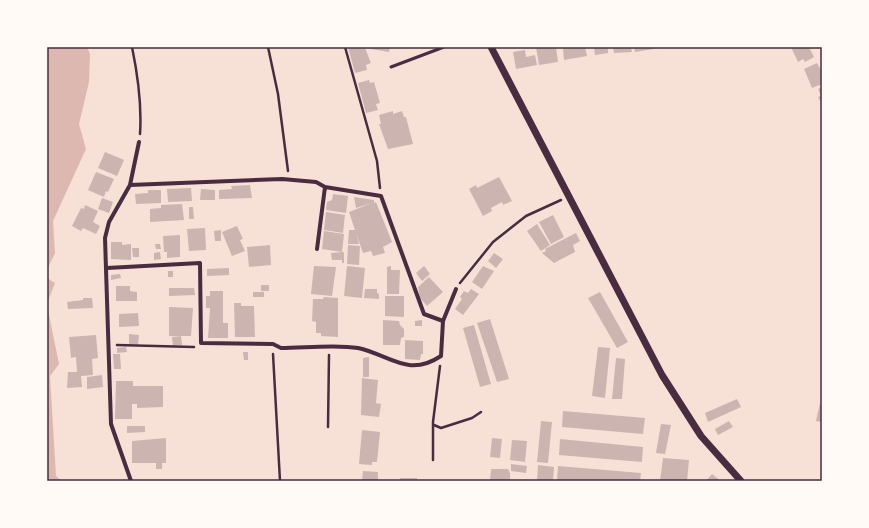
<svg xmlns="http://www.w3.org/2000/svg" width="869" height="528" font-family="'IBM Plex Sans',sans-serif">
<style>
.water{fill:#dcb8b0}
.building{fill:#ccb4b1}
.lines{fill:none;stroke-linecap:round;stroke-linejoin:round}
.path{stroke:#4a2c40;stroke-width:2.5}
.service{stroke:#4a2c40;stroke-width:3}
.minor{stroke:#4a2c40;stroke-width:4}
.tertiary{stroke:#4a2c40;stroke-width:7}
.neatline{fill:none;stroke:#4a2c40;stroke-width:1.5}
</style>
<rect width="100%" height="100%" fill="#f7e1d7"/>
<path class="water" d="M 47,47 L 87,47 L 90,54 L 89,82 L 79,124 L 86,149 L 53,221 L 55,253 L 47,270 Z
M 47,278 L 55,283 L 47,304 Z
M 47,305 L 59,364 L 50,376 L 56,476 L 62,481 L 47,481 Z"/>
<path class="building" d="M 348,47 L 390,47 L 389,52 L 365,48 L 371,63 L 366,65 L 367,70 L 355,73 Z
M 536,47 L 556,47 L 558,62 L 539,65 Z
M 567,47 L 585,47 L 587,56 L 564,60 L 563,49 Z
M 594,47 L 608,47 L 608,53 L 595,55 Z
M 613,47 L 631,47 L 632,52 L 614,53 Z
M 634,47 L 660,47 L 660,48 L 635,52 Z
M 791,47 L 809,47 L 814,57 L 805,62 L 803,59 L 798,62 Z
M 525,50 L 526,57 L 535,55 L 537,65 L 516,69 L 513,52 Z
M 817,63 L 821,70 L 822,70 L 822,84 L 812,88 L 804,69 Z
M 369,80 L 370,83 L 374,82 L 380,103 L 376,104 L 378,110 L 366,113 L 358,83 Z
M 822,87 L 822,104 L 818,97 L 821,96 L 818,89 Z
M 393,111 L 393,114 L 402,111 L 404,117 L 406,117 L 413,144 L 388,149 L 379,124 L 381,124 L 379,115 Z
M 105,152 L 124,160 L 117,176 L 98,168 Z
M 96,172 L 114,179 L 108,192 L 106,191 L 104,197 L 88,190 Z
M 499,177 L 512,201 L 503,205 L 502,202 L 491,208 L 492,211 L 483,216 L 469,189 L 476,185 L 477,188 Z
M 250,185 L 252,198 L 219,199 L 219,190 L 232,189 L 231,186 Z
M 191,188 L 192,201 L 168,202 L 167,189 Z
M 201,189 L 215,190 L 215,200 L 200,200 Z
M 148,190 L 161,190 L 161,203 L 136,204 L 135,194 L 148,193 Z
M 333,194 L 348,196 L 346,213 L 326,210 L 327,202 L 332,200 Z
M 354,197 L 374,200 L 374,203 L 376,202 L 392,242 L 383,247 L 385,253 L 373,256 L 371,251 L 363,253 L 356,233 L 359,244 L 348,244 L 349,230 L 355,230 L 349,212 L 372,203 L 356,208 Z
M 102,198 L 113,202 L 109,213 L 98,209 Z
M 182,204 L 184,220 L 150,222 L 150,209 L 161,208 L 161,205 Z
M 85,205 L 98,211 L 93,222 L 100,226 L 96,234 L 83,228 L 81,231 L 72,226 L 81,208 L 84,209 Z
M 189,207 L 193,207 L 194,219 L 189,219 Z
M 326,212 L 345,215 L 343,233 L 324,230 Z
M 553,215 L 564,237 L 551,244 L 539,222 Z
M 537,224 L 550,245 L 541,251 L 527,231 Z
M 237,226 L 243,239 L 240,240 L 245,251 L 232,256 L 222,232 Z
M 205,228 L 206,250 L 189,251 L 187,229 Z
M 221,230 L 221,241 L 215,241 L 214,231 Z
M 324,231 L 344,234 L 342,252 L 322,249 Z
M 576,233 L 580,241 L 573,245 L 575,252 L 554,263 L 542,253 L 546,251 L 545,249 Z
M 180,235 L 180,257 L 167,258 L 167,252 L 164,252 L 163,236 Z
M 111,242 L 122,242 L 122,245 L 131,244 L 131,260 L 111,259 Z
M 155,244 L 160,244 L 161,249 L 156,249 Z
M 270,245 L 271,265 L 249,267 L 247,247 Z
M 348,245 L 360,246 L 359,265 L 347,264 Z
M 132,248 L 139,248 L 139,257 L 133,257 Z
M 160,252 L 161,259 L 154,260 L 154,253 Z
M 344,252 L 344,263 L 342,263 L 342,260 L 332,260 L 331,253 Z
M 494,253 L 503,259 L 496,268 L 488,261 Z
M 314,266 L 336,267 L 332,296 L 311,294 Z
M 347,266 L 365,268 L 362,298 L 344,296 Z
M 391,266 L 391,270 L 400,270 L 399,294 L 387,294 L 387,267 Z
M 424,266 L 430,274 L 422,281 L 416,273 Z
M 483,266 L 494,271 L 482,289 L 472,282 Z
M 229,268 L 229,275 L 207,276 L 207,269 Z
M 168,271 L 173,271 L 173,277 L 168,277 Z
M 120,274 L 121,278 L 111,280 L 111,275 Z
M 429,277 L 443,292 L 427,306 L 420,298 L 418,287 Z
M 261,285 L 269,285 L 269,291 L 261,291 Z
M 116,286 L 130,286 L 130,291 L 137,292 L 137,301 L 116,301 Z
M 169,288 L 194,288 L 195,295 L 169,296 Z
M 365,289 L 377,289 L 377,293 L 379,294 L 379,299 L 364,298 Z
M 471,289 L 479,294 L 463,315 L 455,309 L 462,299 L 460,297 L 464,291 L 468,293 Z
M 210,291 L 223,291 L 223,323 L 228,323 L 228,338 L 208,338 L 210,308 L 206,308 L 206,296 L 210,296 Z
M 253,292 L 264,292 L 264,297 L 253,297 Z
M 600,292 L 628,342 L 617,348 L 588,298 Z
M 385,296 L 404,296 L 404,317 L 385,316 Z
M 324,297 L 338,298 L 338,337 L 321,336 L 321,333 L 316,333 L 316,322 L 312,321 L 313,299 L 323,299 Z
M 83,298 L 92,298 L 93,308 L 68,309 L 67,302 L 83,300 Z
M 234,303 L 241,303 L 241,306 L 254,306 L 255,337 L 235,337 Z
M 169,307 L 193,308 L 191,336 L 169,336 Z
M 138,313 L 139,326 L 119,327 L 119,314 Z
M 490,319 L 509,379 L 497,382 L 477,323 Z
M 383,320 L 399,321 L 400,325 L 404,329 L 404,337 L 401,338 L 400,345 L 383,345 Z
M 422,320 L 422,326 L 415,326 L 415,321 Z
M 474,325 L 491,384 L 480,387 L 463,328 Z
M 129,334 L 139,335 L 138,345 L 129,344 Z
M 96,335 L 98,358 L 92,359 L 93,375 L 81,376 L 82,387 L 67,388 L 68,372 L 77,372 L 76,357 L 71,358 L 69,337 Z
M 181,336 L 182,345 L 173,346 L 172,337 Z
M 405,340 L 423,341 L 423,354 L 421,354 L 420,360 L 405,359 Z
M 126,347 L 127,352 L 117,353 L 117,348 Z
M 598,347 L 610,348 L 605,398 L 592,396 Z
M 243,352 L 248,352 L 248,360 L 244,360 Z
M 113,354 L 120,354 L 121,369 L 114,369 Z
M 369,357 L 369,377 L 363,377 L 363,358 Z
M 616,358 L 625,359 L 622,399 L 612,399 Z
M 102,375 L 103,387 L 87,389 L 87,377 Z
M 362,378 L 378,380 L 376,403 L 381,404 L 379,417 L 361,415 Z
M 116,381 L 133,381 L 133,386 L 163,386 L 163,407 L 137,408 L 137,404 L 132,404 L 132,419 L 115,419 Z
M 737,399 L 741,407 L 708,422 L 705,413 Z
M 820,403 L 822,404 L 822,422 L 816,421 Z
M 563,411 L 645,418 L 643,434 L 562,427 Z
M 541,421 L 552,422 L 548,463 L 537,462 Z
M 729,421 L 733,427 L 718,435 L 715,429 Z
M 661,424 L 671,425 L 665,454 L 656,453 Z
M 127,426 L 145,426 L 145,432 L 127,433 Z
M 362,430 L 380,432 L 377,462 L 372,462 L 372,465 L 359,464 Z
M 166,438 L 166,463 L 162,463 L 162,469 L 156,469 L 156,463 L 132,463 L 132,441 Z
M 492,438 L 502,439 L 500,458 L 490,457 Z
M 560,439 L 643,447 L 642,462 L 559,455 Z
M 512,440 L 527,441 L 525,462 L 510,460 Z
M 663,458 L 689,460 L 687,481 L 660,481 Z
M 511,464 L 527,466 L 526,473 L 511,471 Z
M 538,465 L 554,467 L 553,481 L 537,481 Z
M 558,466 L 641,473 L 640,481 L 557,481 Z
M 491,469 L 508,469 L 510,473 L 510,481 L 490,481 Z
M 363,471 L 378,472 L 378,481 L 362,481 Z
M 712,474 L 721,481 L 706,481 Z
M 400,478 L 417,478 L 417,481 L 400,481 Z"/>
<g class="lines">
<path class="path" d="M 132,47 C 138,76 142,104 140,134
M 268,47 L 278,94 L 288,171
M 345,47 L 377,161 L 380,188
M 460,283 L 493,242 L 526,216 L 561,200
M 117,345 L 194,347
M 273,354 L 280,481
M 434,425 L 441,428 L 472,418 L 481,412
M 328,427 L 329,355
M 433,460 L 433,422 L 440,366"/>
<path class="service" d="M 391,67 L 444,47"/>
<path class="minor" d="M 130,185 L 282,179 L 316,182 L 325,187 L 381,196 L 424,314 L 443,321
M 317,249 L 325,187
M 107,268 L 200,263 L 201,343 L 273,344 L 281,348 C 303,348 337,344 358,348 C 390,355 408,378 441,356 L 443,321 L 456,289
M 131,481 L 111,424 L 105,238 L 109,222 L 130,185 L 139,142"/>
<path class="tertiary" d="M 491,47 L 662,375 L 701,436 L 741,481"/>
</g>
<rect width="869" height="528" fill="none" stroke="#fffaf5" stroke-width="96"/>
<rect x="48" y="48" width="773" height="432" class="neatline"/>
</svg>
